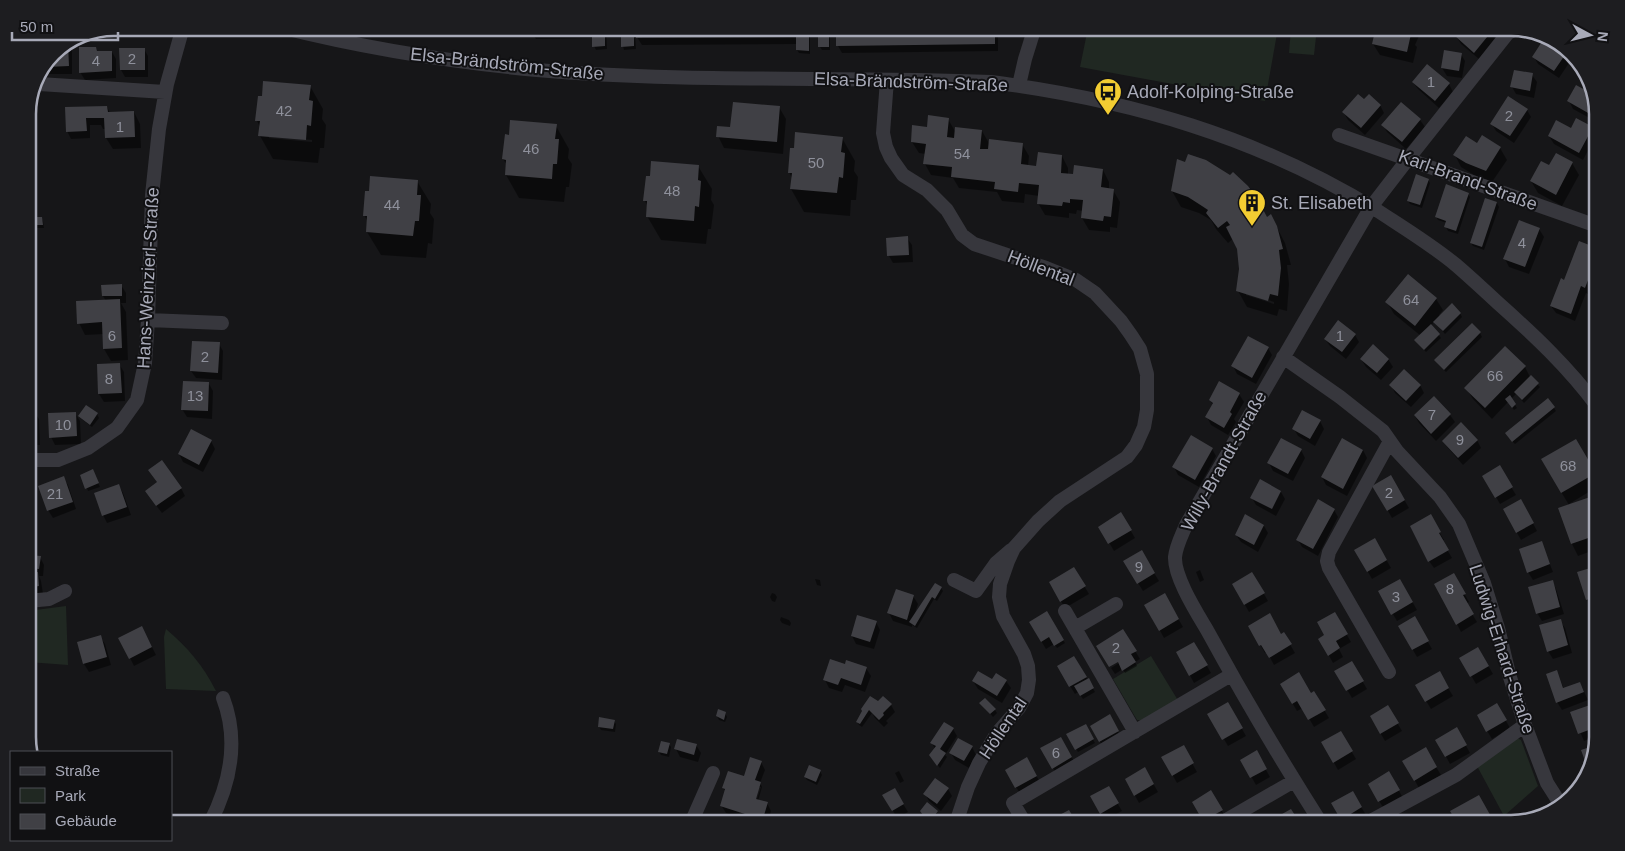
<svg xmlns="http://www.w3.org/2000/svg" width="1625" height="851" font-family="Arial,sans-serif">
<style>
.green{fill:#202822}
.shadow{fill:#0007;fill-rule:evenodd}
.building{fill:#404045}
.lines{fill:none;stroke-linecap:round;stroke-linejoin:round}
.minor{stroke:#37373d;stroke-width:14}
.labels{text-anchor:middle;stroke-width:4;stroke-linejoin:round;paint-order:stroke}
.number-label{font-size:15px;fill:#8e909b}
.street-label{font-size:18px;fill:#a8aab8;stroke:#111113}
.poi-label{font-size:18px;fill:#a8aab8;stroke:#111113;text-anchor:start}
.rim{fill:none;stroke:#a8aab8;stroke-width:2.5}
</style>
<rect width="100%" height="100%" fill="#161618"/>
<path class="green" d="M 1088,28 L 1278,28 L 1265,101 L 1080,67 Z
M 1291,28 L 1317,28 L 1314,55 L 1289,53 Z
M 66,606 L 68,665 L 28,662 L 28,611 Z
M 166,629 C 188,648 203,665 216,691 L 166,689 L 164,637 Z
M 1151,656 L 1179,702 L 1146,721 L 1137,720 L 1113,679 Z
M 1517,738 L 1521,740 L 1538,786 L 1504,816 L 1477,766 Z"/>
<path class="shadow" d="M 360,27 L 402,27 L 402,31 L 364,33 Z
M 433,27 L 606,27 L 607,49 L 596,50 L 594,46 L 593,38 L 536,39 L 533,35 L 437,37 Z
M 622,27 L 810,27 L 810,54 L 799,53 L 797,50 L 797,44 L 642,45 L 635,34 L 636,49 L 624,50 L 623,46 Z
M 819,27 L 830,27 L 830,50 L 822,50 L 820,47 Z
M 837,27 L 998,27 L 998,51 L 842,53 L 838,46 Z
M 1388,27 L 1423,27 L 1415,45 L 1417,47 L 1413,63 L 1380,55 L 1373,44 Z
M 1486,27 L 1491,32 L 1496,40 L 1479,59 L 1461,44 L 1456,36 Z
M 69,42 L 72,46 L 72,74 L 43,74 L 53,53 Z
M 96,48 L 98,52 L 112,52 L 116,59 L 116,78 L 85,80 L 80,72 Z
M 144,49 L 148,56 L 148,77 L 125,77 L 121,70 Z
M 1567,52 L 1571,60 L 1559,78 L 1538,64 L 1534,57 Z
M 1461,54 L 1465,61 L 1462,78 L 1447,76 L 1442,68 Z
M 1532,75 L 1537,82 L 1534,98 L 1516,94 L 1512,87 Z
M 1413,82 L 1449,84 L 1453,92 L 1439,108 L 1418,89 Z
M 310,86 L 323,109 L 322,119 L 326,125 L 324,148 L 320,148 L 318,163 L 273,159 L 260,136 L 260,127 L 257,121 ZM 269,136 L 312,140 L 312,142 L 269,138 Z
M 1590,88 L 1597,109 L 1597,122 L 1573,109 L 1569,101 L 1588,93 Z
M 1364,101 L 1380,105 L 1384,113 L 1365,135 L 1348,120 L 1344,113 Z
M 107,107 L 110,113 L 134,112 L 140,124 L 141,148 L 113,149 L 106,138 L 106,129 L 103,129 L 101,125 L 90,125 L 90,138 L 71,139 L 67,131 L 66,109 Z
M 779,107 L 786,119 L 783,154 L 724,148 L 718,136 Z
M 1527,110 L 1531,117 L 1514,143 L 1496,131 L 1492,124 Z
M 948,119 L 956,133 L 982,131 L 990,145 L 1022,144 L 1029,156 L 1028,166 L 1038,167 L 1062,156 L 1068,168 L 1068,175 L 1103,170 L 1109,182 L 1109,189 L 1113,190 L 1120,202 L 1117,228 L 1110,227 L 1110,232 L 1089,230 L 1082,218 L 1083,211 L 1077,210 L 1076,214 L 1069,213 L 1069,218 L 1045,215 L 1038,203 L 1039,196 L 1025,194 L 1024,203 L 1002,201 L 997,192 L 959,188 L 953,178 L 931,175 L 925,164 L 926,154 L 919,153 L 912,142 L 928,128 Z
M 1420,120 L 1425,127 L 1406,149 L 1387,132 L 1383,125 Z
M 556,126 L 569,149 L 568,158 L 572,164 L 569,187 L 566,187 L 564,202 L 519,198 L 506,175 L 507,165 L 503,159 Z
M 1592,128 L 1596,135 L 1583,160 L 1554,144 L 1549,136 L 1571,130 Z
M 1483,136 L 1500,148 L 1507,160 L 1492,182 L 1474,175 L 1461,167 L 1455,155 L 1477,145 Z
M 842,138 L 855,161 L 854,171 L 858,177 L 856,200 L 851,200 L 850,216 L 804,212 L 791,189 L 792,178 L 789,172 Z
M 1556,155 L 1572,163 L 1579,175 L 1562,206 L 1538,193 L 1531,181 L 1550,167 Z
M 698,166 L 712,189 L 711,200 L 714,205 L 711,229 L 708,229 L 706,244 L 661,240 L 647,216 L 648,207 L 645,201 Z
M 1428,180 L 1430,183 L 1422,208 L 1410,204 L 1408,201 Z
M 417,181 L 431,204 L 430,213 L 434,219 L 432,244 L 428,243 L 426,258 L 381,255 L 367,232 L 368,222 L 364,215 Z
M 1172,191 L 1267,218 L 1271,216 L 1285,243 L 1291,265 L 1287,265 L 1289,284 L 1287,311 L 1279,309 L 1277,316 L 1247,307 L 1238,291 L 1241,269 L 1239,256 L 1234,238 L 1228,243 L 1216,229 L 1211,220 L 1199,213 L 1181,207 ZM 1246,293 L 1274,302 L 1274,304 L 1246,295 Z
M 1468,194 L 1470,197 L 1458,234 L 1448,231 L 1446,227 L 1447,223 L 1438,220 L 1436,216 Z
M 1486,200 L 1497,203 L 1499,207 L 1484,250 L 1473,246 L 1471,243 Z
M 30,218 L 41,218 L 43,221 L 44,228 L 33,228 L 31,225 Z
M 1539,229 L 1544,237 L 1529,274 L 1509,267 L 1505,259 Z
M 907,238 L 912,245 L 913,262 L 893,263 L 889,256 Z
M 1580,243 L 1597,250 L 1597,275 L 1590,295 L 1586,293 L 1575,321 L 1556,313 L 1551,306 L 1565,281 Z
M 121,285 L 126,293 L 126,303 L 121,303 L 126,312 L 128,360 L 111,361 L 104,349 L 104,334 L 85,335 L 79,323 L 106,301 L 103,296 L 103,286 Z
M 1436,299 L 1443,310 L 1439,315 L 1440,316 L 1460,313 L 1462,317 L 1445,334 L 1434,321 L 1431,326 L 1441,338 L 1426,352 L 1416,341 L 1421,336 L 1394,314 L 1387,302 Z
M 1480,333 L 1482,337 L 1446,372 L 1438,364 L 1436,361 Z
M 1355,335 L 1359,342 L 1346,359 L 1330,346 L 1325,339 Z
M 219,344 L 223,351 L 222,380 L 196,378 L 191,371 Z
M 1268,348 L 1272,355 L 1256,384 L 1237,374 L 1233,366 Z
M 1361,359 L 1388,359 L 1393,367 L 1381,380 L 1366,367 Z
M 119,364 L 124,372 L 125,401 L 104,402 L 99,394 L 98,365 Z
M 1525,367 L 1530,377 L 1540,387 L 1524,403 L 1516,394 L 1511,399 L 1517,408 L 1514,410 L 1508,402 L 1492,419 L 1473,399 L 1466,388 Z
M 209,384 L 213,391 L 212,419 L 187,417 L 182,409 Z
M 1391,385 L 1420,385 L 1424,393 L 1411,407 L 1395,393 Z
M 1239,394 L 1244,402 L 1234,419 L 1236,422 L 1228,435 L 1211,425 L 1207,417 L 1213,405 L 1210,400 Z
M 1434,397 L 1450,415 L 1455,422 L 1436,441 L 1419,423 L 1415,416 Z
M 86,407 L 97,414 L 99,418 L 92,427 L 79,417 Z
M 1554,408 L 1556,411 L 1515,444 L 1508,437 Z
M 28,412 L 34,412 L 39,419 L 40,445 L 28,445 Z
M 75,413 L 80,421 L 81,444 L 55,445 L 51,437 Z
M 1320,421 L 1324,429 L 1315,446 L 1298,436 L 1294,429 Z
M 1477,440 L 1481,448 L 1463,465 L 1448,448 L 1443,441 Z
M 1575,440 L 1597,479 L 1597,487 L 1569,504 L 1570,505 L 1595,496 L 1597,500 L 1597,549 L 1578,556 L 1572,544 L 1560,508 L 1569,505 L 1542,460 Z
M 211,441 L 215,449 L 203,472 L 183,462 L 179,454 Z
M 1212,449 L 1216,456 L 1199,487 L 1178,475 L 1174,467 Z
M 1301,450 L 1305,458 L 1293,481 L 1273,471 L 1269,463 Z
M 1363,450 L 1367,458 L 1347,496 L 1326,485 L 1322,477 Z
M 1499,467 L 1516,495 L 1500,504 L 1484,476 Z
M 94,474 L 100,487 L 88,491 L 87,488 Z
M 1391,477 L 1409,508 L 1392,518 L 1374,486 Z
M 63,478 L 68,485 L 76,509 L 53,518 L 48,510 Z
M 158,483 L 181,488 L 185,496 L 162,513 L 151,499 Z
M 119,486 L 123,493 L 131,515 L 107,523 L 103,515 Z
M 1281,492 L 1285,499 L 1276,516 L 1256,505 L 1252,498 Z
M 1525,508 L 1537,531 L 1521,540 L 1517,533 Z
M 1334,510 L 1338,517 L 1318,556 L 1302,547 L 1298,540 Z
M 1121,514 L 1135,538 L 1114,551 L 1100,527 Z
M 1430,516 L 1444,540 L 1442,541 L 1452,558 L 1434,568 L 1429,561 Z
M 1264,526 L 1268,533 L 1258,552 L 1241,542 L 1236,535 Z
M 1375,540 L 1391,568 L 1372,579 L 1356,551 Z
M 1541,542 L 1553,572 L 1533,580 L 1528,572 Z
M 1141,552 L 1159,581 L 1143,591 L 1125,562 Z
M 28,556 L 40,557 L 44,565 L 43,576 L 39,576 L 41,581 L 43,594 L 28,596 Z
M 1597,567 L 1597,610 L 1594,611 L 1587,599 L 1579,573 Z
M 1074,569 L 1089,594 L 1065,608 L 1050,583 Z
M 1200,570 L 1204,580 L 1200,582 L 1196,572 Z
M 1252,573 L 1268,601 L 1249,612 L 1233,584 Z
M 1453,574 L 1469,602 L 1466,604 L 1477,622 L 1461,632 L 1457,624 Z
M 815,579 L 820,580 L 821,586 L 817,585 Z
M 1400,580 L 1417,610 L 1397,621 L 1380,592 Z
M 1552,581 L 1556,589 L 1564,614 L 1542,621 L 1537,613 Z
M 935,584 L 941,588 L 943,591 L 937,601 L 934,599 L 917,628 L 912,625 L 912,627 L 893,621 L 889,613 L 913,596 L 918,604 L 914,616 Z
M 772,593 L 775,594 L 777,597 L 775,602 L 772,601 L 770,597 Z
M 1164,594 L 1183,627 L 1164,638 L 1146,605 Z
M 1046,613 L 1065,643 L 1057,648 L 1054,644 L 1046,649 L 1030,623 Z
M 1335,614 L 1351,642 L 1339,649 L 1343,657 L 1333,663 L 1320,639 L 1326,636 Z
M 781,617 L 789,620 L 791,623 L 790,626 L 782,623 L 780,620 Z
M 1414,618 L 1432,649 L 1417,657 L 1399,626 Z
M 1560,621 L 1565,628 L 1572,653 L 1553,659 L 1548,651 Z
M 876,622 L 880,630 L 874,649 L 856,644 L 852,636 Z
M 1249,626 L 1281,635 L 1284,634 L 1295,653 L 1274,665 L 1267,652 L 1265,653 Z
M 1123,631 L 1140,659 L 1135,662 L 1137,666 L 1125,673 L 1123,669 L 1115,674 L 1111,668 L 1127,658 Z
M 146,635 L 156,655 L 134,666 L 130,658 Z
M 100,637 L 105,644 L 111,665 L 89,672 L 84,664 L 78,643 Z
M 1194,643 L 1211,673 L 1194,683 L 1178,653 Z
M 1478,648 L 1493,674 L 1476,684 L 1461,658 Z
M 1074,657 L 1095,692 L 1083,699 L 1078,692 L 1075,694 L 1058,667 Z
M 1351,662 L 1367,689 L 1352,698 L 1336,671 Z
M 846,666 L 866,668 L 871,676 L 865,692 L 845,685 L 842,692 L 829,688 L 825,680 Z
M 1557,672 L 1564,689 L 1580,683 L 1588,700 L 1562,710 L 1557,702 Z
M 1439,673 L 1453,696 L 1431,709 L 1417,686 Z
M 973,681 L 1006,681 L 1011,688 L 1002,703 L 978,689 Z
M 1281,684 L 1310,695 L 1314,693 L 1329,718 L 1314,727 L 1303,708 L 1297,711 Z
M 878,703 L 891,705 L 895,712 L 886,721 L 888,723 L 884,727 L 875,718 L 872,713 L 862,727 L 859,725 L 857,722 L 864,711 Z
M 981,703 L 995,710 L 997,713 L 993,717 Z
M 1228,704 L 1246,736 L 1228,746 L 1209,714 Z
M 1497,705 L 1510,728 L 1492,739 L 1478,716 Z
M 1590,706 L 1597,723 L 1597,736 L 1584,741 L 1572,713 Z
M 1388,707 L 1402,731 L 1385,741 L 1371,717 Z
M 725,713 L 727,717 L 725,722 L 719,720 L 717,716 Z
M 1109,716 L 1122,739 L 1104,749 L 1091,726 Z
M 614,721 L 616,724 L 615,732 L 601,730 L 599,727 Z
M 1085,725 L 1095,743 L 1078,752 L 1068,735 Z
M 953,729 L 957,736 L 945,755 L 947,757 L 940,768 L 933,759 L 935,749 L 932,743 Z
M 1457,729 L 1470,753 L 1450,764 L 1437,740 Z
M 1340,732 L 1356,759 L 1338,770 L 1323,743 Z
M 1061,738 L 1076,765 L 1057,775 L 1042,749 Z
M 669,744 L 671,747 L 669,757 L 661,755 L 659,752 Z
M 696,745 L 701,753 L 698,762 L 680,757 L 676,749 Z
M 972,747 L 976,755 L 969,768 L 955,760 L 951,753 Z
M 1183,747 L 1197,772 L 1177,783 L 1163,758 Z
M 1425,749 L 1441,775 L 1419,788 L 1404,761 Z
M 1256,752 L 1270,777 L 1256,785 L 1242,760 Z
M 1027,759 L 1041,784 L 1021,795 L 1006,771 Z
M 761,762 L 765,770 L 760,783 L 762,787 L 758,801 L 767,803 L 771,811 L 768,823 L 752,823 L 748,817 L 746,816 L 745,819 L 726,813 L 721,805 L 726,792 L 723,788 L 744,778 ZM 758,787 L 761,787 L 755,805 L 752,804 Z
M 1145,769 L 1158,792 L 1139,803 L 1126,779 Z
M 820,771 L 822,775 L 817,785 L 807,780 L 805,777 Z
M 899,771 L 904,781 L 900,783 L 895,773 Z
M 1389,773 L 1403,798 L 1384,809 L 1369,784 Z
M 1108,787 L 1122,811 L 1105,820 L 1092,797 Z
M 894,789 L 908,812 L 897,818 L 884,795 Z
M 948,789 L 952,796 L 941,811 L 929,801 L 925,794 Z
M 1211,792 L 1226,818 L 1217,823 L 1206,823 L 1194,802 Z
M 1352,792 L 1366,815 L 1352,823 L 1344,823 L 1333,804 Z
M 1479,797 L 1494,823 L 1458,823 L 1452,811 Z
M 927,804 L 939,816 L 933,823 L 929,823 L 921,811 Z
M 1291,810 L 1298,823 L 1271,823 L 1270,822 Z
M 1068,811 L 1075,823 L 1047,823 Z
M 1536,812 L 1540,816 L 1528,819 Z
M 1170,818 L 1173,823 L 1161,823 Z
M 1440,820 L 1442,823 L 1433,823 Z"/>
<path class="building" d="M 592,27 L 605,27 L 605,46 L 592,47 Z
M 621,27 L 634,27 L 634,46 L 621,47 Z
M 636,27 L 793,27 L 793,37 L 636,38 Z
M 796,27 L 809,27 L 809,51 L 796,50 Z
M 818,27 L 829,27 L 829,47 L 818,47 Z
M 836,27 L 995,27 L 995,44 L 836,46 Z
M 1376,27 L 1386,29 L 1387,27 L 1411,27 L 1408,34 L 1411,34 L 1407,52 L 1372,44 Z
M 1462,27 L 1470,27 L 1472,29 L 1474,27 L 1488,27 L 1492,31 L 1474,53 L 1455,36 Z
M 1545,37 L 1567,52 L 1554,71 L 1532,57 Z
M 68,43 L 69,66 L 47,67 L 53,53 Z
M 79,47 L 96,47 L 97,51 L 112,51 L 112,71 L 79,73 Z
M 119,48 L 145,48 L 145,70 L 120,70 Z
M 1444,50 L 1462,53 L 1459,71 L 1441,68 Z
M 1427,64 L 1450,83 L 1435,101 L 1412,82 Z
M 1514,70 L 1533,73 L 1530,91 L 1510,87 Z
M 263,81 L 311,85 L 309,100 L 313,101 L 311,126 L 307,125 L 306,140 L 258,136 L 260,121 L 255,121 L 258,96 L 262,96 Z
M 1576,85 L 1587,91 L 1590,87 L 1597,109 L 1597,118 L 1567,101 Z
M 1358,94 L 1364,99 L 1369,94 L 1381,105 L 1361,128 L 1342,112 Z
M 1508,96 L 1528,109 L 1510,136 L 1490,124 Z
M 733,102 L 780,106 L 777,142 L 716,137 L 717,126 L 730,127 Z
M 1401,102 L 1421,119 L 1402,142 L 1381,125 Z
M 107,106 L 108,112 L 134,111 L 135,137 L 105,138 L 104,118 L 86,118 L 87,131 L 66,132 L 65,107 Z
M 928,115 L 949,118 L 947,137 L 954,138 L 955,127 L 982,130 L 980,149 L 988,149 L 989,139 L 1023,143 L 1021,164 L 1036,166 L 1038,152 L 1062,155 L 1061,173 L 1073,174 L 1074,165 L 1103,169 L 1101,187 L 1114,189 L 1111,217 L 1104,216 L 1103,221 L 1081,218 L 1083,200 L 1070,199 L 1070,203 L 1063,202 L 1062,206 L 1037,204 L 1039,185 L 1019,183 L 1018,192 L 994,189 L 995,182 L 951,177 L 952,167 L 923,164 L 926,144 L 911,142 L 912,125 L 927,127 Z
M 1576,118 L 1593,127 L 1579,153 L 1548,136 L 1556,120 L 1571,128 Z
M 510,120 L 557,124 L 555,139 L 559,139 L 557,164 L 553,164 L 552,179 L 505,175 L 506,160 L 502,159 L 505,134 L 509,135 Z
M 795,132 L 843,137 L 841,152 L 845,153 L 843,178 L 839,177 L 837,193 L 790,189 L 792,173 L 788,173 L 790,148 L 794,148 Z
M 1482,135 L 1501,147 L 1486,171 L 1466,163 L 1453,155 L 1466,136 L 1477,143 Z
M 1556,153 L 1573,162 L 1556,195 L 1530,181 L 1541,161 L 1549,165 Z
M 1188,154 L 1206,160 L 1230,175 L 1233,172 L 1248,186 L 1258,200 L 1267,217 L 1271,214 L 1277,226 L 1283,249 L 1279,250 L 1281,268 L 1278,296 L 1270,294 L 1268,301 L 1236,291 L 1239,269 L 1237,249 L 1226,227 L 1230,225 L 1227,221 L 1218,228 L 1206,213 L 1208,210 L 1202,206 L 1188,197 L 1171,191 L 1177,159 L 1185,162 Z
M 651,161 L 699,165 L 698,180 L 701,181 L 699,207 L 695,206 L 694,221 L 646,217 L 647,201 L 643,201 L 646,176 L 650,176 Z
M 1416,174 L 1429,179 L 1420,205 L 1407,201 Z
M 370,176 L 418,180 L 417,195 L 421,195 L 419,221 L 415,221 L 413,236 L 366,232 L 367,216 L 363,216 L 365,191 L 369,191 Z
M 1446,184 L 1469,193 L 1456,231 L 1444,227 L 1446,221 L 1435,217 Z
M 1485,198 L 1497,202 L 1482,247 L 1470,243 Z
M 29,217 L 42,217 L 43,225 L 29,225 Z
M 1519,220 L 1540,228 L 1525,267 L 1503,259 Z
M 908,236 L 909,255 L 887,256 L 886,238 Z
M 1579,241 L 1597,248 L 1597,257 L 1585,288 L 1581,286 L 1571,314 L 1550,306 L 1561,278 L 1564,280 Z
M 1408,274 L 1437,298 L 1415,326 L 1385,302 Z
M 122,284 L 122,296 L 102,296 L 101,285 Z
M 120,299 L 122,348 L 103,349 L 102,322 L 77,324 L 76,301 Z
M 1452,303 L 1461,313 L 1443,331 L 1433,322 Z
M 1338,320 L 1356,334 L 1342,352 L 1324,339 Z
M 1472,323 L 1481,332 L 1444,370 L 1434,360 Z
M 1431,324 L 1440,334 L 1424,350 L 1414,340 Z
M 1248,336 L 1269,347 L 1252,378 L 1231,366 Z
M 192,341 L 220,342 L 218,373 L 190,371 Z
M 1373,344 L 1389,359 L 1377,373 L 1360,359 Z
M 1505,346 L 1526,366 L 1485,408 L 1464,388 Z
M 120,363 L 122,393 L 98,394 L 97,364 Z
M 1404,369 L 1421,385 L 1406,401 L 1389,385 Z
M 1531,375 L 1539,383 L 1522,400 L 1514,392 Z
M 183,381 L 209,382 L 208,411 L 181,410 Z
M 1219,381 L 1240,393 L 1230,412 L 1232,414 L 1224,428 L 1205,417 L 1213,403 L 1209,400 Z
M 1510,395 L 1516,404 L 1512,408 L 1505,399 Z
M 1434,396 L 1451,414 L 1431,434 L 1414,415 Z
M 1548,398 L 1555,407 L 1512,442 L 1505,433 Z
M 86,405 L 98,413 L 90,425 L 78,416 Z
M 35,410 L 36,438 L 28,438 L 28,411 Z
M 1302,410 L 1321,420 L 1310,439 L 1292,429 Z
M 76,412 L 77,436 L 49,438 L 48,413 Z
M 1461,422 L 1478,440 L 1458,458 L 1442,441 Z
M 191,429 L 212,440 L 199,465 L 178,454 Z
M 1191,435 L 1213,448 L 1195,480 L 1172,467 Z
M 1281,438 L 1302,449 L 1288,474 L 1267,463 Z
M 1342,438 L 1363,450 L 1343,489 L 1321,477 Z
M 1576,439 L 1596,473 L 1561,493 L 1541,459 Z
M 162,460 L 182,488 L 156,506 L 145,491 L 157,482 L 148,470 Z
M 1500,465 L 1513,487 L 1495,498 L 1482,476 Z
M 93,469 L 99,483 L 85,489 L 80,475 Z
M 1391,475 L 1405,500 L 1387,511 L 1372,486 Z
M 64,476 L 73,502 L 47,511 L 38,486 Z
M 1260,479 L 1281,491 L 1272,509 L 1250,498 Z
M 119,484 L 127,507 L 102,516 L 94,493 Z
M 1596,495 L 1597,500 L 1597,535 L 1571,544 L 1558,508 Z
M 1318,499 L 1335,509 L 1313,549 L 1296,540 Z
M 1521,499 L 1534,523 L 1516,533 L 1503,509 Z
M 1121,512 L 1132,530 L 1108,544 L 1098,527 Z
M 1245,514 L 1264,525 L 1254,545 L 1235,535 Z
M 1431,514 L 1441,532 L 1439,533 L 1449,550 L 1428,562 L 1410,526 Z
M 1375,538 L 1387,560 L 1367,572 L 1354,550 Z
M 1542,541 L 1550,564 L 1527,573 L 1519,549 Z
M 1142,550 L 1155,573 L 1137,584 L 1123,561 Z
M 28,555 L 41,556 L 39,569 L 28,568 Z
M 1597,566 L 1597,597 L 1586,600 L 1577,572 Z
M 1074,567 L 1086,586 L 1060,602 L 1049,582 Z
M 38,572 L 39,586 L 28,588 L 28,573 Z
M 1252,572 L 1265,593 L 1244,605 L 1232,584 Z
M 1454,573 L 1466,594 L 1463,595 L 1474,614 L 1456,625 L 1434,584 Z
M 1400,579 L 1413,602 L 1391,615 L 1378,591 Z
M 1553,580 L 1560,607 L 1536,614 L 1528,587 Z
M 935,583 L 942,587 L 935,599 L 932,597 L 915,626 L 909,622 Z
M 896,589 L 914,595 L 907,620 L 887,613 Z
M 1165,593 L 1179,619 L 1159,631 L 1144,605 Z
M 1047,611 L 1064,640 L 1054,646 L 1049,637 L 1041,642 L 1029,622 Z
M 1335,612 L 1348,634 L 1336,641 L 1340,648 L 1328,656 L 1318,639 L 1324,635 L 1317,622 Z
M 1270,613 L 1281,634 L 1284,632 L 1292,644 L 1269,658 L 1261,645 L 1259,646 L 1248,626 Z
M 857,615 L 877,621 L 870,642 L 851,636 Z
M 1415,616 L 1429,641 L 1412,650 L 1398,626 Z
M 1561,619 L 1568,645 L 1547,652 L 1539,625 Z
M 142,626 L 152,647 L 129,659 L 118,638 Z
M 1123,629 L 1137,651 L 1131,654 L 1136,662 L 1122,671 L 1118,662 L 1109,667 L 1096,646 Z
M 101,635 L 107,657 L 83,664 L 77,642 Z
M 1194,642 L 1208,665 L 1189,676 L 1176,652 Z
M 1478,647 L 1489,666 L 1470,677 L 1459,658 Z
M 1074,656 L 1087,677 L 1069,687 L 1057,666 Z
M 830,659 L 845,664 L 846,660 L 867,667 L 861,685 L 841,678 L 838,685 L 823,680 Z
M 1352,661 L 1364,681 L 1346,691 L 1334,671 Z
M 1557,670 L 1563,688 L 1580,682 L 1584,692 L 1556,703 L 1546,674 Z
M 978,671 L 992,679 L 996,673 L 1007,680 L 997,696 L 972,681 Z
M 1440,671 L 1449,688 L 1425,702 L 1415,685 Z
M 1299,672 L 1311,693 L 1314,691 L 1326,710 L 1308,720 L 1297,701 L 1292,704 L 1280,684 Z
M 1089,678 L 1094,688 L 1080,696 L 1074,686 Z
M 870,696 L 878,701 L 883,696 L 892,704 L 883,713 L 884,715 L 879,720 L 869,710 L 860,724 L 856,722 L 862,711 L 861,709 Z
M 985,698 L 996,709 L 990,714 L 979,703 Z
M 1228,702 L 1243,728 L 1222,740 L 1207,714 Z
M 1497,703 L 1507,720 L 1486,732 L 1477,715 Z
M 1388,705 L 1399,723 L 1380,734 L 1370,716 Z
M 1590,705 L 1597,727 L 1578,734 L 1570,712 Z
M 718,709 L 726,712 L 724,720 L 716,716 Z
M 1110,714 L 1119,731 L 1099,742 L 1090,726 Z
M 599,717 L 615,720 L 613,729 L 598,727 Z
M 944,722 L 954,728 L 940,749 L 946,753 L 937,766 L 929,755 L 936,746 L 930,743 Z
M 1086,724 L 1094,739 L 1075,750 L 1066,734 Z
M 1457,727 L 1467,745 L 1445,757 L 1435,740 Z
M 1341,731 L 1353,751 L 1333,763 L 1321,742 Z
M 1061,737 L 1072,757 L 1052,769 L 1040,748 Z
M 958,738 L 973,746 L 964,761 L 949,753 Z
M 677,739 L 697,744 L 694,755 L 674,749 Z
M 661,741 L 670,743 L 667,754 L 658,752 Z
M 1184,745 L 1194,763 L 1172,776 L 1161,757 Z
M 1596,745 L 1589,772 L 1581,750 Z
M 1426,747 L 1437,767 L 1414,781 L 1402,761 Z
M 1257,750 L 1267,769 L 1250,778 L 1240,760 Z
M 750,757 L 762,761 L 755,780 L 761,782 L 756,799 L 768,802 L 762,822 L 747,817 L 748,815 L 720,806 L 725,789 L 722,788 L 728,771 L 744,776 Z
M 1027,757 L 1037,776 L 1015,788 L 1005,770 Z
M 809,765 L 821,770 L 816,782 L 804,777 Z
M 1145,767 L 1154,784 L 1134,796 L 1125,779 Z
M 1389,771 L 1400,790 L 1378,802 L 1368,784 Z
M 935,778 L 949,788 L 937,804 L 923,794 Z
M 1109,786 L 1119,803 L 1100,814 L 1090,796 Z
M 895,788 L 904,804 L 892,811 L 882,795 Z
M 1211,790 L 1223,810 L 1203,821 L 1192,802 Z
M 1353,791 L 1362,807 L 1341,820 L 1331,803 Z
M 1479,795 L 1493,820 L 1487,823 L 1457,823 L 1450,811 Z
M 927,802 L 938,811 L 929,823 L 920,811 Z
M 1291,809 L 1300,823 L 1269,823 L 1268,822 Z
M 1069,810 L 1077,823 L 1044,823 Z"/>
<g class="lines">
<path class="minor" d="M 280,27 C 364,48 450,62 537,70 C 688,83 840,76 991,82 C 1130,100 1258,137 1378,211 C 1404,228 1432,245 1456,265 C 1470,277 1484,290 1498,303 C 1534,335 1568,367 1597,406
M 887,80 L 883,133 L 886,147 L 891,158 L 903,175 L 927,190 L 947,210 L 962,235 L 974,244 L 1046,268 L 1076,280 L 1095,293 L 1121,321 L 1131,335 L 1140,349 L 1147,374 L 1147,410 L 1144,427 L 1136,445 L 1127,457 L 1060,501 L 1038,521 L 1014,548 L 1008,561 L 1000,584 L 999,597 L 1003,616 L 1024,654 L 1028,666 L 1029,680 L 1027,693 L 1019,708 L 997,733 L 979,763 L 968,787 L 956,823
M 39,84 L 165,92
M 1019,85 L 1025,59 L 1035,27
M 1339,135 L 1597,226
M 148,320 L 222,323
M 1283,357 L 1340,397 L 1383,431 L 1397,451 L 1440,497 L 1459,524 L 1484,583 L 1498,628 L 1509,674 L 1525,725 L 1547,783 L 1561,805
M 28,460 L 58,460 L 88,448 L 117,428 L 137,400 L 145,363 L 148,320 L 152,195 L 159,129 L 167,84 L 183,27
M 954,580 L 976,591 L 996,563 L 1011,550
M 28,601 L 49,599 L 65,591
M 1065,611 L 1135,732
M 1075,628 L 1116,604
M 1389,672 L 1329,568 L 1327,561 L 1329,552 L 1390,441
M 210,823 C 230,784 239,740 223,698
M 691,823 L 713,773
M 1025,823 L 1013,803 L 1231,675
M 1221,823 L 1294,781
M 1321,823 C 1281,760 1243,696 1207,630 C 1197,613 1174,577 1175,557 C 1176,546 1182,535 1186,525 L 1371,207 L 1408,159 L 1508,33 L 1516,29
M 1367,823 L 1456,775 L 1525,725"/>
</g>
<defs>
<symbol id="bus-pin" viewBox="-11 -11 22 30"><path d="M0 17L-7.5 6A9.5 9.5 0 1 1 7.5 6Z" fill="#f3cd32" stroke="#111113"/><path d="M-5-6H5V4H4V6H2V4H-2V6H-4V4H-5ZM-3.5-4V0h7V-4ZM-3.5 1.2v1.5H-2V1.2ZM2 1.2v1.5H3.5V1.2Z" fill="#111"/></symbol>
<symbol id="building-pin" viewBox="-11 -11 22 30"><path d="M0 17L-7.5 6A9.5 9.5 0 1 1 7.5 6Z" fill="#f3cd32" stroke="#111113"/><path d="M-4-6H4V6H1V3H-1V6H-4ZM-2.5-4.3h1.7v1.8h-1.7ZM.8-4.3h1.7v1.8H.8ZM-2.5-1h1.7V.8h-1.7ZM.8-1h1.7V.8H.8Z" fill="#111"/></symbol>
</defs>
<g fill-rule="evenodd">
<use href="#bus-pin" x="1092" y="76" width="32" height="43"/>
<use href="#building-pin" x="1236" y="187" width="32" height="43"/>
</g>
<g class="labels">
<g class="number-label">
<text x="132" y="64">2</text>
<text x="96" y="66">4</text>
<text x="1431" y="87">1</text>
<text x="284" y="116">42</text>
<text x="1509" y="121">2</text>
<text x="120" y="132">1</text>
<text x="531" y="154">46</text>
<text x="962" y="159">54</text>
<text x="816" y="168">50</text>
<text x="672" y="196">48</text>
<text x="392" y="210">44</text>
<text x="1522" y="248">4</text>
<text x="1411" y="305">64</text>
<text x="112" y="341">6</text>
<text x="1340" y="341">1</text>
<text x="205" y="362">2</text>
<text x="1495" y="381">66</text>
<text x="109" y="384">8</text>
<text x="195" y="401">13</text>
<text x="1432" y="420">7</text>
<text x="63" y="430">10</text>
<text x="1460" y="445">9</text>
<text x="1568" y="471">68</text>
<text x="1389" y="498">2</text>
<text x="55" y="499">21</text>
<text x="1139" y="572">9</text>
<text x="1450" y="594">8</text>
<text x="1396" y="602">3</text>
<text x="1116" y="653">2</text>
<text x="1056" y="758">6</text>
</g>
<g class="street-label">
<text transform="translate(507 64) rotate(6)" y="6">Elsa-Brändström-Straße</text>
<text transform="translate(911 82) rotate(2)" y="6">Elsa-Brändström-Straße</text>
<text transform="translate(1468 180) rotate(20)" y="6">Karl-Brand-Straße</text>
<text transform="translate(1041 268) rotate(21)" y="6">Höllental</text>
<text transform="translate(148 278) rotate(-87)" y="6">Hans-Weinzierl-Straße</text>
<text transform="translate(1224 461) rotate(-61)" y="6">Willy-Brandt-Straße</text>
<text transform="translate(1502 649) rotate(72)" y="6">Ludwig-Erhard-Straße</text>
<text transform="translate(1003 728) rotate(-56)" y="6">Höllental</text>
</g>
<g class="poi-label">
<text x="1127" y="98">Adolf-Kolping-Straße</text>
<text x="1271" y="209">St. Elisabeth</text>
</g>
</g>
<path d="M0 0H1625V851H0ZM114 36H1511A78 78 0 0 1 1589 114V737A78 78 0 0 1 1511 815H114A78 78 0 0 1 36 737V114A78 78 0 0 1 114 36Z" fill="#1d1d20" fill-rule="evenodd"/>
<path class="rim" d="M114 36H1511A78 78 0 0 1 1589 114V737A78 78 0 0 1 1511 815H114A78 78 0 0 1 36 737V114A78 78 0 0 1 114 36Z"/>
<rect x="10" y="751" width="162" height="90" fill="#111113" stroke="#4d4e55"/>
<rect x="20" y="767" width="25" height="8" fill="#37373d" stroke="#4d4e55"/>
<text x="55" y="776" font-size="15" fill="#a8aab8">Straße</text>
<rect x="20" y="788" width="25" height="15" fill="#202822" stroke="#4d4e55"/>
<text x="55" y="801" font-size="15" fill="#a8aab8">Park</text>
<rect x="20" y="814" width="25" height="15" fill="#404045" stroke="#4d4e55"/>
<text x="55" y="826" font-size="15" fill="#a8aab8">Gebäude</text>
<g transform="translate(1590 35) rotate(97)" stroke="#111113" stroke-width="4" paint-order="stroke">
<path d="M0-4L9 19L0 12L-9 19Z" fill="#a8aab8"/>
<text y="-8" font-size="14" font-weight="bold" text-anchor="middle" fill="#a8aab8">N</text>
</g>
<path d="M12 32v8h106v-8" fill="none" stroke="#a8aab8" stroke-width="2.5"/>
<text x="20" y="32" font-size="15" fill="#a8aab8" stroke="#111113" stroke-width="4" paint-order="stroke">50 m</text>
</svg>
